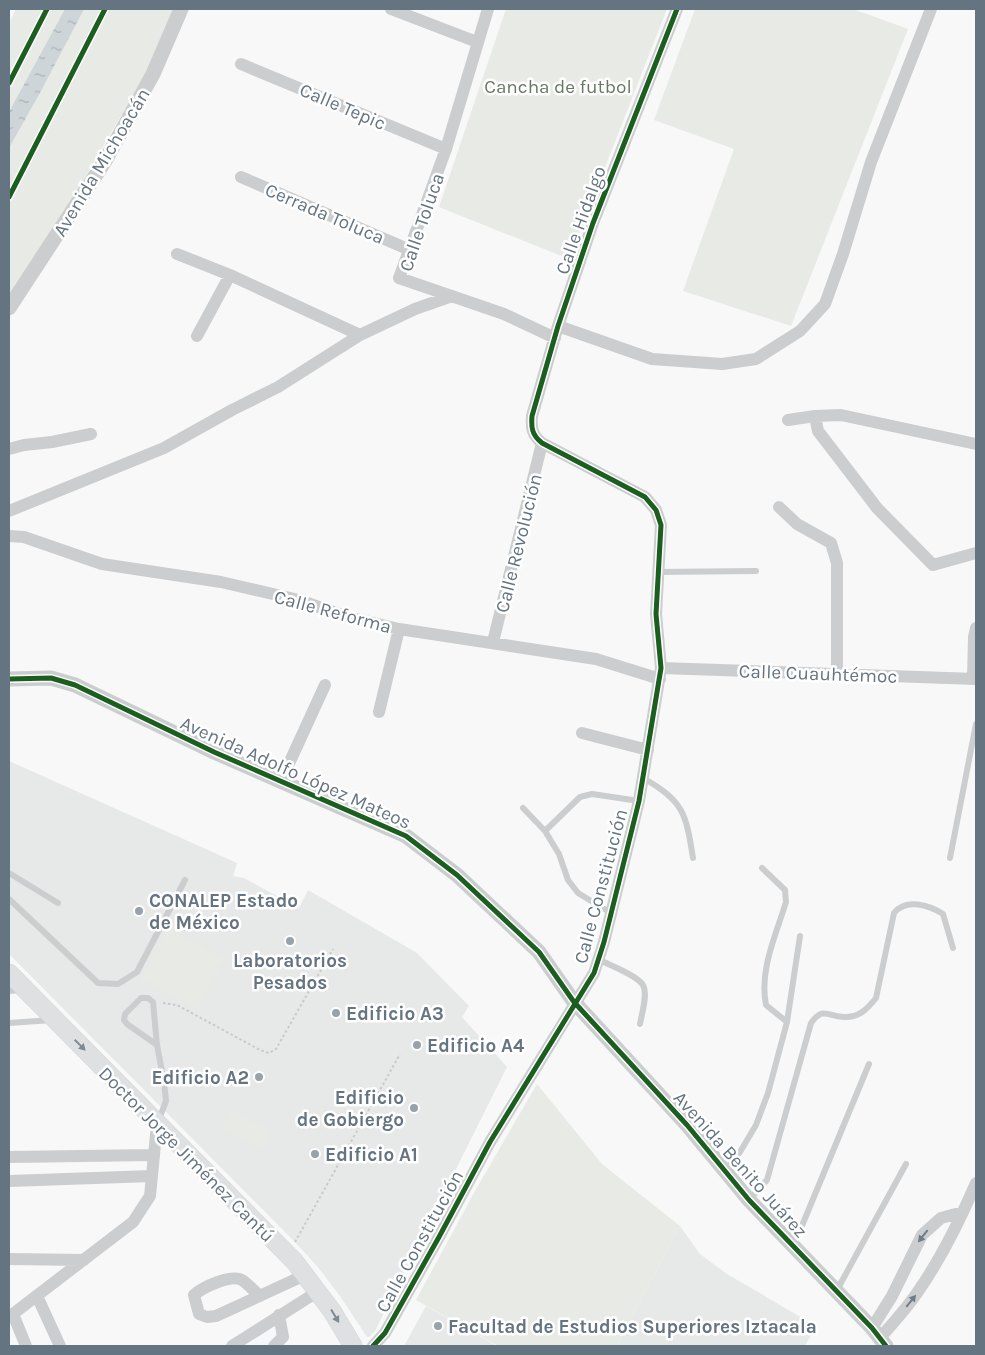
<svg xmlns="http://www.w3.org/2000/svg" width="985" height="1355" font-family="Karla,sans-serif">
<style>
.built{fill:#e7e8e8}
.green{fill:#e7eae5}
.water{fill:url(#water-ripples)}
.lines{fill:none;stroke-linecap:round;stroke-linejoin:round}
.secondary-casing{stroke:#d5d6d7;stroke-width:19}
.path{stroke:#c9cacb;stroke-width:2;stroke-dasharray:2.5 2.5;stroke-linecap:butt}
.service{stroke:#cbcdce;stroke-width:6}
.minor{stroke:#cbcdce;stroke-width:12}
.tertiary{stroke:#cbcdce;stroke-width:15}
.secondary{stroke:#dfe0e1;stroke-width:18}
.cycleway-casing{stroke:#fff;stroke-width:8}
.cycleway{stroke:#1b5e20;stroke-width:5}
.oneway{fill:#7d8a94}
.oneway2{fill:#6f7d89}
.poi-dot{fill:#98a2ab;stroke:#fff;stroke-width:2}
.labels{text-anchor:middle;stroke-width:5;stroke-linejoin:round;paint-order:stroke}
.park-label{font-size:19px;fill:#677964;stroke:#fff}
.street-label{font-size:19px;fill:#657481;stroke:#fff}
.poi-label{font-size:19px;font-weight:bold;fill:#657481;stroke:#fff;text-anchor:start}
</style>
<defs>
<pattern id="water-ripples" width="26" height="14" patternUnits="userSpaceOnUse" patternTransform="scale(1.25)"><rect width="26" height="14" fill="#ced5d8"/><path d="M2 4q2-2 4 0t4 0M15 11q2-2 4 0t4 0" fill="none" stroke="#abb1b5"/></pattern>
</defs>
<rect width="100%" height="100%" fill="#f8f8f8"/>
<path class="built" d="M 9,761 L 237,863 L 233,876 L 244,878 L 299,908 L 308,890 L 417,953 L 469,1006 L 462,1017 L 507,1067 L 375,1331 L 369,1337 L 367,1337 L 340,1296 L 317,1266 L 293,1240 L 9,954 Z
M 680,1226 L 700,1254 L 727,1274 L 816,1326 L 805,1346 L 617,1346 Z
M 426,1306 L 497,1346 L 404,1346 Z"/>
<path class="green" d="M 16,9 L 173,9 L 145,74 L 79,188 L 9,296 L 9,23 Z
M 506,9 L 667,9 L 569,259 L 439,207 Z
M 695,9 L 853,9 L 908,29 L 791,326 L 683,291 L 734,149 L 654,120 Z
M 168,927 L 225,959 L 198,1009 L 140,979 Z
M 537,1084 L 602,1164 L 680,1226 L 617,1346 L 498,1346 L 416,1300 L 475,1191 Z
M 232,1110 L 271,1132 L 261,1150 L 222,1129 Z"/>
<path class="water" d="M 65,9 L 84,9 L 41,91 L 9,148 L 9,112 Z"/>
<g class="lines">
<defs>
<path id="secondary" d="M 9,973 L 295,1262 L 332,1311 L 353,1346"/>
</defs>
<use href="#secondary" class="secondary-casing"/>
<path class="path" d="M 163,1003 L 177,1005 L 260,1050 L 269,1053 L 276,1049 L 333,949
M 295,1242 L 400,1054"/>
<path class="service" d="M 658,572 L 756,571
M 643,778 C 684,801 686,814 693,858
M 523,808 L 545,831 L 559,854 L 568,880 L 578,893 L 611,913
M 545,831 L 580,797 L 592,794 L 639,801
M 950,858 L 976,724
M 762,868 L 785,890 L 786,902 C 776,935 759,970 766,1005 L 787,1022
M 9,873 L 58,903
M 9,899 L 98,983 L 118,984 L 137,972 L 185,880
M 598,959 C 609,965 637,975 643,985 C 648,994 642,1013 640,1024
M 9,991 L 21,990
M 9,1023 L 52,1020
M 157,1045 L 127,1024 L 124,1020 L 125,1014 L 141,998 L 148,998 L 153,1002 L 157,1045 L 164,1082 L 166,1101 L 158,1122
M 726,1170 L 740,1152 L 756,1125 L 768,1093 L 787,1022 L 800,936
M 749,1200 L 767,1180 L 811,1023 C 824,1005 829,1018 846,1017 C 860,1017 868,1008 876,998 L 894,913 C 906,898 929,905 943,914 L 953,948
M 794,1245 L 869,1064
M 837,1290 L 906,1164"/>
<path class="minor" d="M 391,9 L 477,42
M 488,9 L 446,149 L 399,278 L 504,314 L 555,338
M 241,64 L 446,149
M 241,177 L 410,250
M 177,254 L 230,275 L 360,335
M 558,326 L 652,359 L 722,364 L 756,359 L 800,331 L 825,304 L 843,254 L 871,162 L 931,9
M 197,336 L 230,275
M 815,416 L 818,431 L 877,508 L 933,565 L 976,553
M 788,420 L 815,416 L 841,415 L 976,444
M 9,449 L 24,445 L 52,442 L 91,434
M 779,507 L 797,524 L 831,543 L 837,563 L 837,674
M 9,511 L 164,448 L 232,410 L 278,387 L 360,335 L 415,309 L 452,296
M 9,536 L 24,537 L 102,564 L 221,582 L 299,600 L 344,616 L 399,629 L 596,659 L 660,679
M 493,642 L 542,443
M 661,668 L 976,679
M 973,678 L 974,637 L 976,628
M 379,712 L 399,629
M 582,733 L 648,750
M 281,781 L 325,685
M 9,1157 L 153,1155
M 9,1181 L 152,1176
M 9,1259 L 84,1260
M 37,1296 L 60,1346
M 260,1296 C 254,1291 248,1284 242,1280 C 231,1274 203,1287 194,1295 L 199,1314 L 207,1317 L 216,1316 L 305,1275
M 13,1314 L 26,1346
M 9,1317 L 133,1222 L 150,1196 L 157,1124
M 872,1328 L 892,1296 L 922,1235 L 941,1218 L 963,1212
M 880,1338 C 893,1323 908,1307 919,1290 C 942,1257 960,1220 976,1183
M 232,1346 L 317,1292
M 274,1346 L 283,1337 L 279,1315
M 373,1346 L 385,1333 L 439,1237 L 490,1142 L 594,973 L 604,942 L 639,801 L 661,668 L 656,614 L 661,525 L 656,510 L 645,497 L 542,443 C 532,435 531,428 532,416 L 558,326 L 593,223 L 677,9"/>
<path class="tertiary" d="M 9,308 L 105,161 L 153,74 L 181,9
M 9,679 L 51,678 L 75,685 L 214,752 L 406,836 L 457,875 L 539,952 L 574,1002 L 687,1125 L 749,1200 L 872,1328 L 886,1346"/>
<use href="#secondary" class="secondary"/>
<defs>
<path id="cycleway" d="M 9,83 L 47,9
M 9,197 L 105,9
M 9,679 L 51,678 L 75,685 L 214,752 L 406,836 L 457,875 L 539,952 L 574,1002 L 687,1125 L 749,1200 L 872,1328 L 886,1346
M 373,1346 L 385,1333 L 439,1237 L 490,1142 L 594,973 L 604,942 L 639,801 L 661,668 L 656,614 L 661,525 L 656,510 L 645,497 L 542,443 C 532,435 531,428 532,416 L 558,326 L 593,223 L 677,9"/>
</defs>
<use href="#cycleway" class="cycleway-casing"/>
<use href="#cycleway" class="cycleway"/>
</g>
<defs><path id="oneway-solid" d="M-6-.8H1V-3.2L6.5 0L1 3.2V.8H-6Z" transform="scale(1.25)"/></defs>
<g class="oneway">
<use href="#oneway-solid" transform="translate(80 1045) rotate(45)"/>
<use href="#oneway-solid" transform="translate(335 1316) rotate(59)"/>
</g>
<g class="oneway2">
<use href="#oneway-solid" transform="translate(923 1236) rotate(128)"/>
<use href="#oneway-solid" transform="translate(911 1301) rotate(-51)"/>
</g>
<g class="poi-dot">
<circle cx="139" cy="911" r="5"/>
<circle cx="290" cy="941" r="5"/>
<circle cx="336" cy="1013" r="5"/>
<circle cx="417" cy="1045" r="5"/>
<circle cx="259" cy="1077" r="5"/>
<circle cx="414" cy="1108" r="5"/>
<circle cx="315" cy="1154" r="5"/>
<circle cx="438" cy="1326" r="5"/>
</g>
<g class="labels">
<g class="park-label">
<text x="558" y="93">Cancha de futbol</text>
</g>
<g class="street-label">
<text transform="translate(343 106) rotate(23)" y="7">Calle Tepic</text>
<text transform="translate(101 162) rotate(-59)" y="7">Avenida Michoacán</text>
<text transform="translate(325 213) rotate(23)" y="7">Cerrada Toluca</text>
<text transform="translate(580 220) rotate(-70)" y="7">Calle Hidalgo</text>
<text transform="translate(421 222) rotate(-71)" y="7">Calle Toluca</text>
<text transform="translate(518 543) rotate(-76)" y="7">Calle Revolución</text>
<text transform="translate(333 611) rotate(15)" y="7">Calle Reforma</text>
<text transform="translate(818 673) rotate(2)" y="7">Calle Cuauhtémoc</text>
<text transform="translate(296 772) rotate(24)" y="7">Avenida Adolfo López Mateos</text>
<text transform="translate(600 886) rotate(-75)" y="7">Calle Constitución</text>
<text transform="translate(187 1154) rotate(45)" y="7">Doctor Jorge Jiménez Cantú</text>
<text transform="translate(741 1164) rotate(48)" y="7">Avenida Benito Juárez</text>
<text transform="translate(419 1241) rotate(-61)" y="7">Calle Constitución</text>
</g>
<g class="poi-label">
<text x="149" y="907">CONALEP Estado<tspan x="149" dy="22">de México</tspan></text>
<text x="290" y="967" text-anchor="middle">Laboratorios<tspan x="290" dy="22">Pesados</tspan></text>
<text x="346" y="1020">Edificio A3</text>
<text x="427" y="1052">Edificio A4</text>
<text x="249" y="1084" text-anchor="end">Edificio A2</text>
<text x="404" y="1104" text-anchor="end">Edificio<tspan x="404" dy="22">de Gobiergo</tspan></text>
<text x="325" y="1161">Edificio A1</text>
<text x="448" y="1333">Facultad de Estudios Superiores Iztacala</text>
</g>
</g>
<rect width="985" height="1355" fill="none" stroke="#657481" stroke-width="20"/>
</svg>
